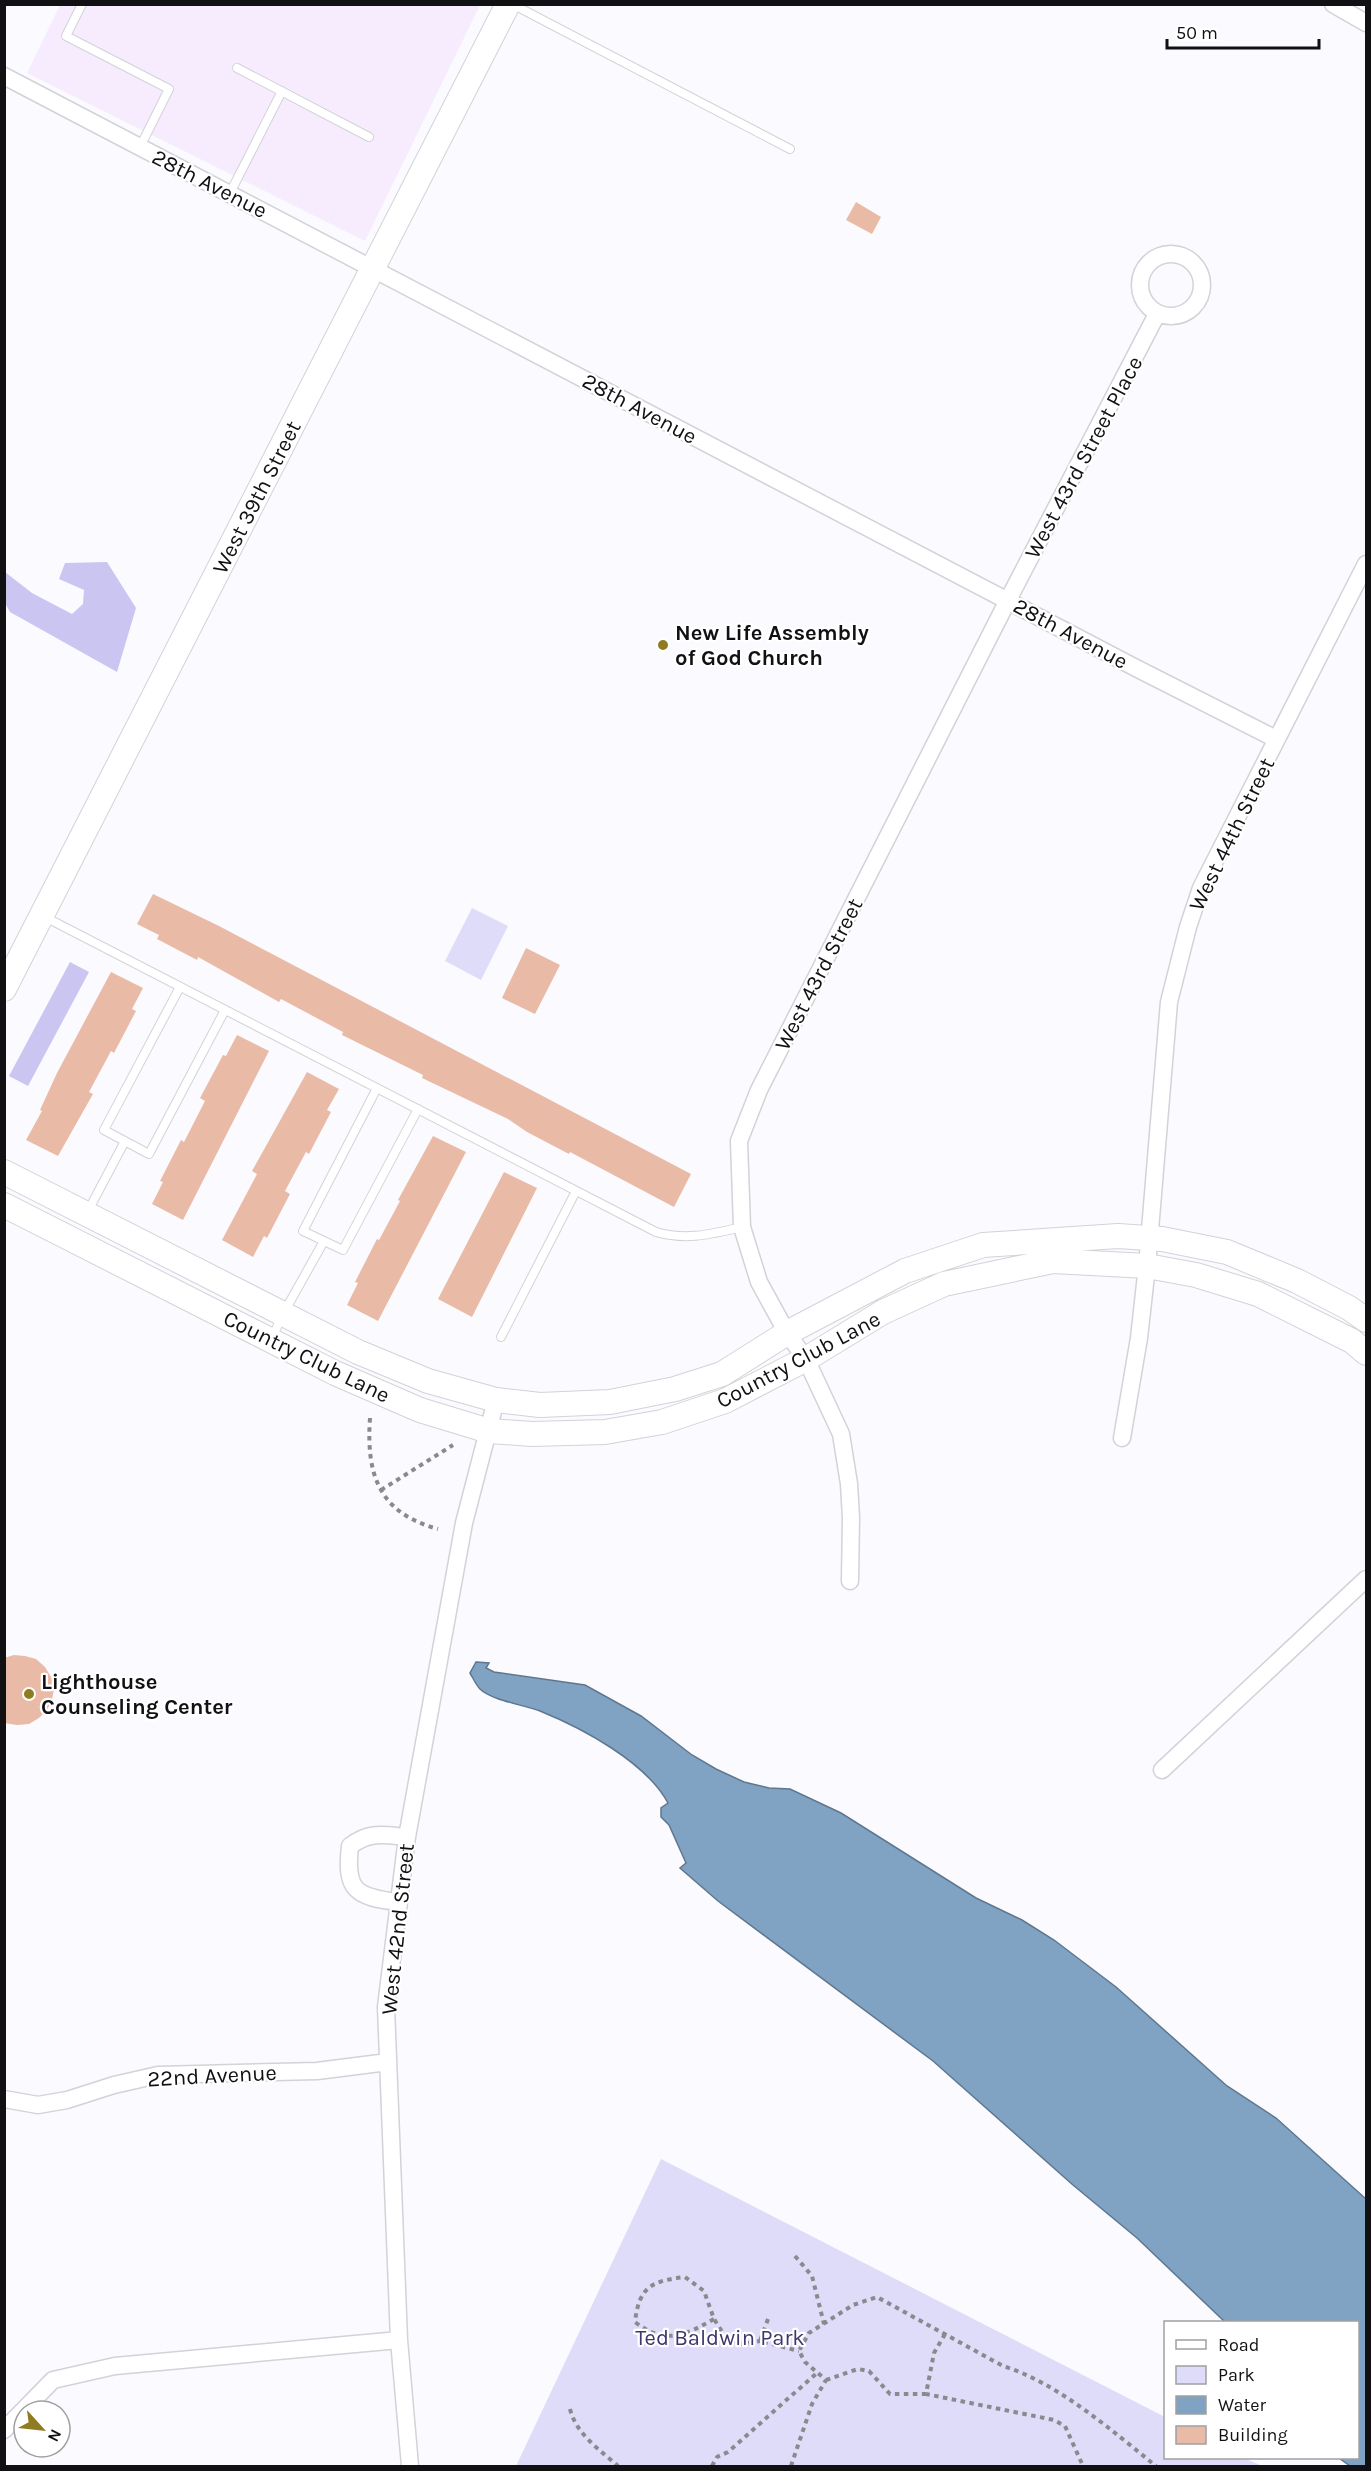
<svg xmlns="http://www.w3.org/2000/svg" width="1371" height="2471" font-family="Karla,sans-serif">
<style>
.commercial{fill:#f6ecfd}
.green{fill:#dedcf9}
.forest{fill:#cac6f1}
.water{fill:#81a3c3;stroke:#5f778e;stroke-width:1.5}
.building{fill:#e9bba7}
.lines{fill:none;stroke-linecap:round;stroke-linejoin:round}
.lane-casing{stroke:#d2d2d8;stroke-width:10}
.street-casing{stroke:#d2d2d8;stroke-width:19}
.secondary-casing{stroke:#d2d2d8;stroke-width:26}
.path{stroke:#8a8a8e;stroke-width:4;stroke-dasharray:4.5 4.5;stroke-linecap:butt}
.lane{stroke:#fff;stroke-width:8}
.street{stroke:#fff;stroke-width:16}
.secondary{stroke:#fff;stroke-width:24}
.poi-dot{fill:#917b21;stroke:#fff;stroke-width:2}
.labels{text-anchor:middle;stroke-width:4.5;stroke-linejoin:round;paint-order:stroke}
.street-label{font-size:22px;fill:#111113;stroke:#fff}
.poi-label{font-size:22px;font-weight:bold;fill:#111113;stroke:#fff;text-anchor:start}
.park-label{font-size:22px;fill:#3f366c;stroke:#fff}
</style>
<rect width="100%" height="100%" fill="#fafaff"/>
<path class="commercial" d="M 60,5 L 480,5 L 365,241 L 27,73 Z"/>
<path class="green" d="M 472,908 L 508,926 L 481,980 L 445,961 Z
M 661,2159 L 1165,2417 L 1166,2458 L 1244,2458 L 1262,2466 L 516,2466 Z"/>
<path class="forest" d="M 107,562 L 136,608 L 117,672 L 10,612 L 5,603 L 5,572 L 32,593 L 72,614 L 83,604 L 84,590 L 59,579 L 65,563 Z
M 70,962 L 89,972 L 28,1086 L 9,1076 Z"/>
<path class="water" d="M 476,1662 L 489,1663 L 486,1668 L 494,1672 L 585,1685 L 641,1716 L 692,1755 L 716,1769 L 744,1782 L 769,1788 L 790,1789 L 841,1813 L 976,1898 L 1022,1920 L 1054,1940 L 1116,1987 L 1227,2086 L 1276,2118 L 1366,2199 L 1366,2466 L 1350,2466 L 1339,2458 L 1358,2458 L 1358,2322 L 1225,2322 L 1137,2238 L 1073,2185 L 933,2061 L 718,1901 L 680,1868 L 686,1863 L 669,1825 L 661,1817 L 661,1808 L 668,1803 C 646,1762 582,1728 540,1711 C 524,1705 491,1700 480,1689 C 476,1685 473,1678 470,1673 Z"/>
<path class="building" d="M 856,202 L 881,217 L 872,234 L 846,220 Z
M 153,894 L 219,926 L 691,1174 L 674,1207 L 570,1152 L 569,1154 L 527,1132 L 508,1119 L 422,1078 L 423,1075 L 342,1035 L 343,1032 L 281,999 L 279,1002 L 198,957 L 197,960 L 157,939 L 159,935 L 137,924 Z
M 526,948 L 560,965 L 535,1014 L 502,998 Z
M 111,972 L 143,988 L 132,1009 L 136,1011 L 114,1053 L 111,1051 L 89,1092 L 93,1094 L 58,1156 L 26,1140 L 42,1111 L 40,1110 L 57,1073 Z
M 237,1035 L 269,1051 L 183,1220 L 152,1204 L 163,1182 L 160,1181 L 181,1140 L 184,1142 L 205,1101 L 200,1098 L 223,1055 L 226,1056 Z
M 307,1072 L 339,1089 L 327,1110 L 331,1112 L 309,1154 L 306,1152 L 285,1191 L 290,1194 L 267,1238 L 264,1236 L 253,1257 L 222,1240 L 257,1174 L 252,1171 Z
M 433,1136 L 466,1152 L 378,1321 L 347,1305 L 358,1283 L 355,1282 L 377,1239 L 379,1240 L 400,1201 L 398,1200 Z
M 504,1172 L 537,1188 L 472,1317 L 438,1299 Z
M 14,1655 L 25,1656 L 36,1659 L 45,1667 L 51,1677 L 54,1688 L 52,1700 L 47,1710 L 39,1718 L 29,1724 L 17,1725 L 4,1723 L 4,1658 Z"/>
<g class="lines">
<defs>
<path id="lane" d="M 82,4 L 66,36 L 169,89 L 140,147
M 512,4 L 790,149
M 237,68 L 369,137
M 230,193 L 282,91
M 43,916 L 656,1232 C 687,1241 711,1234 742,1227
M 180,987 L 104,1130 L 149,1154 L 225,1010
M 377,1088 L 303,1231 L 343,1250 L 418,1109
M 88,1211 L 125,1141
M 501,1337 L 576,1191
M 271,1340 L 283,1314 L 324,1241"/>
<path id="street" d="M 1333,4 L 1366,23
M 4,76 L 1136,668 L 1276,739
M1140 285a31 31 0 1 1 62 0a31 31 0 1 1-62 0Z
M 1122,1438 L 1139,1338 L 1147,1266 L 1169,1002 L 1188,927 L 1201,888 L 1366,564
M 850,1581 L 851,1518 L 849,1484 L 841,1434 L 806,1359 L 787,1333 L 759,1282 L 742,1227 L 739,1141 L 759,1090 L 1008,600 L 1157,314
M 1162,1770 L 1366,1579
M 398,1902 C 355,1897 345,1890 350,1846 C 370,1831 383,1835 407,1837
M 4,2099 L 38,2105 L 67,2100 L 114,2085 L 158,2075 L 317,2071 L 388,2062
M 4,2430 L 53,2380 L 115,2366 L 399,2340
M 410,2466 L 399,2340 L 386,2007 L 407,1837 L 464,1523 L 496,1400"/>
<path id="secondary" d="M 4,989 L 508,4
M 4,1172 L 358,1352 L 428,1381 L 496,1400 L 540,1405 L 610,1402 L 675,1389 L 722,1374 L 787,1333 L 905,1271 L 983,1245 L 1118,1236 L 1162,1239 L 1227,1252 L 1297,1281 L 1349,1308 L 1366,1320
M 4,1205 L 335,1373 L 420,1410 L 489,1431 L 532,1434 L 605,1432 L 662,1422 L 725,1401 L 806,1359 L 883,1312 L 944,1284 L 1053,1261 L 1147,1266 L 1196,1275 L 1258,1294 L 1352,1341 L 1366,1353"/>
</defs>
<use href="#lane" class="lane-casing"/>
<use href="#street" class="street-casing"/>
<use href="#secondary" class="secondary-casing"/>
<path class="path" d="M 370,1418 C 366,1475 379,1513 438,1529
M 381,1490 L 453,1445
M 795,2256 L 812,2276 L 824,2324
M 714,2319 C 684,2336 665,2345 635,2322 C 639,2287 651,2281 685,2277 L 704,2291 L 714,2319 L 726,2338 L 742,2344 L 760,2341
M 768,2319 L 760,2341 L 799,2351
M 945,2334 L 934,2353 L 926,2394 L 1054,2420 L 1065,2426 L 1083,2466
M 826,2380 L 858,2369 L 869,2371 L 890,2394 L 926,2394
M 570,2409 C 576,2434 600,2450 618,2466
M 712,2466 L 717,2457 L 728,2452 L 818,2372
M 791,2466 L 812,2404 L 826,2380 L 805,2362 L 799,2351 L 809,2333 L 853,2305 L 877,2297 L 1003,2366 C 1058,2383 1111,2430 1156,2466"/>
<use href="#lane" class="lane"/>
<use href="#street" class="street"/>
<use href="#secondary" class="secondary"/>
</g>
<g class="poi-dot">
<circle cx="663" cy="645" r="6"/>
<circle cx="29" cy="1694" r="6"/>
</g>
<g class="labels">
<g class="street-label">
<text transform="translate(210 183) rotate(27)" y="8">28th Avenue</text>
<text transform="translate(640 408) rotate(28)" y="8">28th Avenue</text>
<text transform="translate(1083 457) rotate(-62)" y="8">West 43rd Street Place</text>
<text transform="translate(256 497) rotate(-63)" y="8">West 39th Street</text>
<text transform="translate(1071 633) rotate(28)" y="8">28th Avenue</text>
<text transform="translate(1231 834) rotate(-64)" y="8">West 44th Street</text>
<text transform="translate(818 974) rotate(-63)" y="8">West 43rd Street</text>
<text transform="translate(307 1356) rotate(26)" y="8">Country Club Lane</text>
<text transform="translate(798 1359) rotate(-28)" y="8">Country Club Lane</text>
<text transform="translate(397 1929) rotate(-84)" y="8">West 42nd Street</text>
<text transform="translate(212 2075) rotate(-3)" y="8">22nd Avenue</text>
</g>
<g class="poi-label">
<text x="675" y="640">New Life Assembly<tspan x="675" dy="25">of God Church</tspan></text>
<text x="41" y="1689">Lighthouse<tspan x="41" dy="25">Counseling Center</tspan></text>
</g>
<g class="park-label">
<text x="720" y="2345">Ted Baldwin Park</text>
</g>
</g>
<rect width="1371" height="2471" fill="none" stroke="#111113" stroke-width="12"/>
<rect x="1164" y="2321" width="195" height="138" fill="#ffffff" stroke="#a0a0a1" stroke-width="1.5"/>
<rect x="1176" y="2340" width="30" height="9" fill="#ffffff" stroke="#a0a0a1" stroke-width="1.5"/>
<text x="1218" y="2351" font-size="18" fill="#111113">Road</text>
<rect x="1176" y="2366" width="30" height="18" fill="#dedcf9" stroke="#a0a0a1" stroke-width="1.5"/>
<text x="1218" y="2381" font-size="18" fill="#111113">Park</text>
<rect x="1176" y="2396" width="30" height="18" fill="#81a3c3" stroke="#a0a0a1" stroke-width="1.5"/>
<text x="1218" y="2411" font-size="18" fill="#111113">Water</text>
<rect x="1176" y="2426" width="30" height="18" fill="#e9bba7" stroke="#a0a0a1" stroke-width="1.5"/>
<text x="1218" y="2441" font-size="18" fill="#111113">Building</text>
<g transform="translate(42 2429) rotate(117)"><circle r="28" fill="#ffffff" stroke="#a0a0a1" stroke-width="1.5"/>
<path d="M0-4.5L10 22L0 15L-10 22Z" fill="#917b21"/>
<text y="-9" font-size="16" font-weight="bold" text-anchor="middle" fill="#111113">N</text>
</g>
<path d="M1167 39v9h152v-9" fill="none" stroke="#111113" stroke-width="3"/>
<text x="1176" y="39" font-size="18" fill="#111113" stroke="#ffffff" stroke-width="4.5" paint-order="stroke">50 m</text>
</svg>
